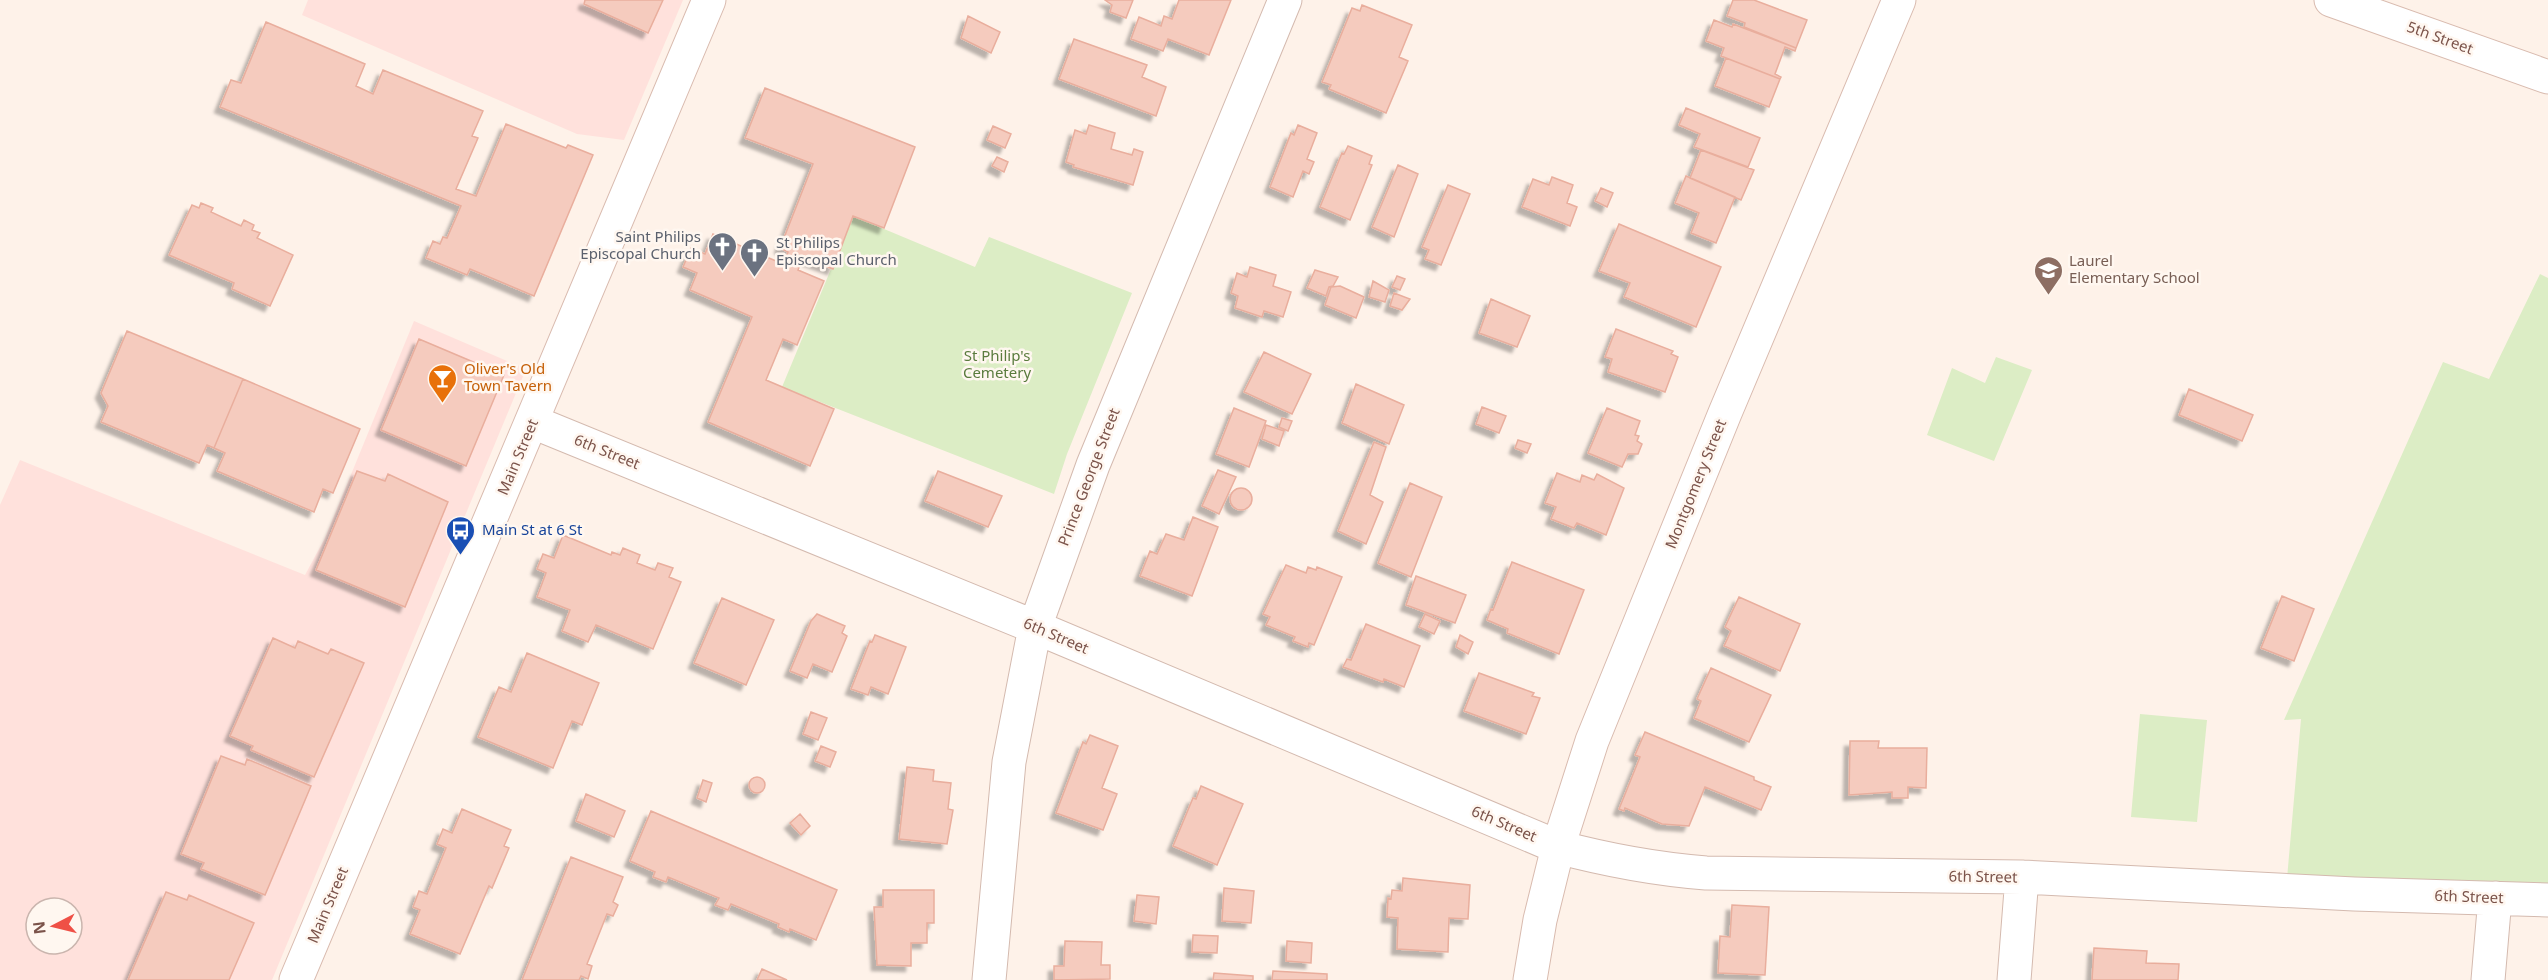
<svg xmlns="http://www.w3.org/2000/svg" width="2548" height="980" font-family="'Noto Sans',sans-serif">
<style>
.commercial{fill:#ffe1dc;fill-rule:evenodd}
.green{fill:#dcedc5}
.building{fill:#f5cbbe;stroke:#e9ae9d;stroke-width:1.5;filter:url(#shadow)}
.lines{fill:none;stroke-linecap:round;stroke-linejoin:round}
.street-casing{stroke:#d4baaf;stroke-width:35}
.secondary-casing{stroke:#d9bbaf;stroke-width:35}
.street{stroke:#fff;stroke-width:33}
.secondary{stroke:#fff;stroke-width:33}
.labels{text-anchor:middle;stroke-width:5;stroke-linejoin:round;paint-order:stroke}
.street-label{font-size:15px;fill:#7b534a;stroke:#fff7f0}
.worship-label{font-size:15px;fill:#5b616d;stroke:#fff7f0;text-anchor:end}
.education-label{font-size:15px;fill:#785e54;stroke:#fff7f0;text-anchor:start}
.park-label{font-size:15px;fill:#5a7b3d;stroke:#fff7f0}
.food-label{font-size:15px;fill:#c56008;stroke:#fff7f0;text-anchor:start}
.transit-label{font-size:15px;fill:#164399;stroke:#fff7f0;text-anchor:start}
</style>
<defs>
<filter id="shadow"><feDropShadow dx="-5.5" dy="5.5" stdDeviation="1.5" flood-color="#0004"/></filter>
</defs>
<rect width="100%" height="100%" fill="#fef2e9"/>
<path class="commercial" d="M 308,0 L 683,0 L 624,140 L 577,134 L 302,15 Z
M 414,321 L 526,369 L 272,980 L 0,980 L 0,505 L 20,460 L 305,575 L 325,538 ZM 36,908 L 72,908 L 72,944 L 36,944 Z"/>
<path class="green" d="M 853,216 L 975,267 L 989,237 L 1132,293 L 1067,454 L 1054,494 L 782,387 Z
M 2540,274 L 2548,278 L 2548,900 L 2286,890 L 2301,719 L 2284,720 L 2443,362 L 2489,379 Z
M 1996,357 L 2032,370 L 1994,461 L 1927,435 L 1952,368 L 1985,383 Z
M 2140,714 L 2207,720 L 2197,822 L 2131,817 Z"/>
<path class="building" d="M 585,0 L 663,0 L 648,33 L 584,4 Z
M 1105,0 L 1133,0 L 1126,18 L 1110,12 L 1112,5 Z
M 1179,0 L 1231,0 L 1209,55 L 1168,39 L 1163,51 L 1131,39 L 1139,17 L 1161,26 L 1164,16 L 1172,19 Z
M 1733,0 L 1754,0 L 1807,20 L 1796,48 L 1744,27 L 1745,23 L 1727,16 Z
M 1362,5 L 1412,25 L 1399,57 L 1408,61 L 1386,113 L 1329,89 L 1331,85 L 1322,82 L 1352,8 L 1360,11 Z
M 968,16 L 1000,32 L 991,53 L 961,38 Z
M 1714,20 L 1732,27 L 1733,24 L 1796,48 L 1795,51 L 1785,47 L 1775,74 L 1781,77 L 1780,79 L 1721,56 L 1724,48 L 1706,41 Z
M 266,22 L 365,64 L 356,86 L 373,94 L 383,70 L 483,111 L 472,136 L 478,138 L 456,189 L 476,196 L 506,124 L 566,148 L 568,145 L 593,155 L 534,296 L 470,269 L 467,275 L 426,258 L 433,241 L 440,244 L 443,237 L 447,238 L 461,206 L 220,107 L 231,80 L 241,83 Z
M 1074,39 L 1147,65 L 1142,77 L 1166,87 L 1156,116 L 1059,79 Z
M 1726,58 L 1780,79 L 1769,107 L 1715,86 Z
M 765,88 L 915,147 L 884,228 L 853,216 L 833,269 L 803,258 L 798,270 L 824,281 L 797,345 L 783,339 L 766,380 L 834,409 L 810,466 L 708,422 L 752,317 L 690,290 L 697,273 L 683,267 L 691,248 L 705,254 L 713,234 L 783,264 L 788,252 L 780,248 L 813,164 L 745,138 Z
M 1686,108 L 1760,138 L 1748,167 L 1694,147 L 1700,134 L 1679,125 Z
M 1089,125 L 1115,133 L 1111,149 L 1132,155 L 1134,149 L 1143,152 L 1133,185 L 1073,167 L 1074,165 L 1066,162 L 1075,130 L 1086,134 Z
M 1298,125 L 1317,133 L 1307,159 L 1314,162 L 1309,174 L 1303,171 L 1293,197 L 1270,187 L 1291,133 L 1294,135 Z
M 993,126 L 1011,134 L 1005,148 L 987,140 Z
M 1348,146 L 1372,156 L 1369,164 L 1372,165 L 1350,220 L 1320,207 L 1342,153 L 1344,154 Z
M 1701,150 L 1754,170 L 1741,200 L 1690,178 Z
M 997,157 L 1008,162 L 1004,172 L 992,166 Z
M 1398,165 L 1418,174 L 1394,237 L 1372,227 Z
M 1686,176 L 1735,197 L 1716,243 L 1691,233 L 1699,213 L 1675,203 Z
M 1552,177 L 1573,185 L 1567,203 L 1577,207 L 1570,226 L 1522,207 L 1533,179 L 1549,185 Z
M 1448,185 L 1470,194 L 1441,265 L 1425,259 L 1429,250 L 1422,247 Z
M 1601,188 L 1613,193 L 1607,207 L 1595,201 Z
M 201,203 L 213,208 L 211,212 L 241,226 L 244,220 L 254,225 L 252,230 L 260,233 L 257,238 L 293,255 L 270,306 L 232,289 L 234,283 L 169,255 L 192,205 L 199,208 Z
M 1619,224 L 1721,267 L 1696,327 L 1624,297 L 1630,283 L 1599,271 Z
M 1250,267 L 1276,275 L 1273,286 L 1291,292 L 1283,317 L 1264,311 L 1262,317 L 1235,308 L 1238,296 L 1231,293 L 1237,273 L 1247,277 Z
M 1315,270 L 1338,277 L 1333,286 L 1329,287 L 1326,296 L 1307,288 Z
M 1397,276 L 1405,279 L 1400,290 L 1392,287 Z
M 1373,281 L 1389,290 L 1385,302 L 1369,297 Z
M 1340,286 L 1364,297 L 1356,318 L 1325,305 L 1331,287 Z
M 1394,293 L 1410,299 L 1402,310 L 1390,306 Z
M 1491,299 L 1530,316 L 1517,347 L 1479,333 Z
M 1616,329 L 1673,351 L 1671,354 L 1678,357 L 1665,392 L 1608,372 L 1612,359 L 1605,357 Z
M 127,331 L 243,379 L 214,448 L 207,445 L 199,463 L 101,422 L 108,406 L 101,393 Z
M 419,339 L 504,375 L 466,466 L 381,430 Z
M 1264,352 L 1311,374 L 1292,414 L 1244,392 Z
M 243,379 L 360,429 L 333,493 L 323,489 L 314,512 L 217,471 L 225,453 L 214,448 Z
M 1356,384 L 1404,405 L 1389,444 L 1342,423 Z
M 2189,389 L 2253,415 L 2242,441 L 2179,415 Z
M 1482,407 L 1506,416 L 1499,433 L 1476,424 Z
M 1234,408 L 1266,421 L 1249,467 L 1216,454 Z
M 1607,408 L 1640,421 L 1635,435 L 1639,436 L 1637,441 L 1642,444 L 1638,454 L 1628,454 L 1622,467 L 1588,453 Z
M 1282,418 L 1292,421 L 1288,431 L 1279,427 Z
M 1266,425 L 1284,431 L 1279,446 L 1262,439 Z
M 1518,440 L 1531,444 L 1527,453 L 1515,448 Z
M 1374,442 L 1386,447 L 1370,495 L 1383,502 L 1366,544 L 1338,531 Z
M 1218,470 L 1236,477 L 1219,514 L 1202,506 Z
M 357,471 L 385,481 L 388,474 L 448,502 L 405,607 L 316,570 Z
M 938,471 L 1002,496 L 988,527 L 925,501 Z
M 1557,473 L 1580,482 L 1582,475 L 1594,480 L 1597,474 L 1624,488 L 1606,535 L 1577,523 L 1574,528 L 1551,519 L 1556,507 L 1545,503 Z
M 1410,483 L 1442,497 L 1411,577 L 1378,563 Z
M1230 499a11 11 0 1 1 22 0a11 11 0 1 1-22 0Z
M 1193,517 L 1218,527 L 1192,596 L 1140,576 L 1150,551 L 1157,554 L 1166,534 L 1184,540 Z
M 563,535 L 611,555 L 612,552 L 620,555 L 623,548 L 640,555 L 637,563 L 655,570 L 658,563 L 673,568 L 669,577 L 681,582 L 653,649 L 596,625 L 588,642 L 562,631 L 570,610 L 537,597 L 546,573 L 537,569 L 543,554 L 554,558 Z
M 1512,562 L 1584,590 L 1559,654 L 1507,633 L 1508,629 L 1487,620 L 1491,609 L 1493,610 Z
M 1286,565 L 1306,573 L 1308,567 L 1316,570 L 1317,567 L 1342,577 L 1314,645 L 1309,643 L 1308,647 L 1293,641 L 1295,637 L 1266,625 L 1270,617 L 1263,614 Z
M 1416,576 L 1466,595 L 1455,623 L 1406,605 Z
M 2282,596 L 2314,609 L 2294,661 L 2261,648 Z
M 1739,597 L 1800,624 L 1780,671 L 1724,646 L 1731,631 L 1725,627 Z
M 722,598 L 774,620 L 746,685 L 694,663 Z
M 817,614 L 845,626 L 842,633 L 847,636 L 832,672 L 813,664 L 807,678 L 790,671 L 811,621 Z
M 1425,614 L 1440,621 L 1434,634 L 1419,627 Z
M 1366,624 L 1420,646 L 1404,687 L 1384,679 L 1383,682 L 1343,667 L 1347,659 L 1351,660 Z
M 875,635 L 906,647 L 888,694 L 871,687 L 868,695 L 851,689 L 870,641 L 872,642 Z
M 1460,635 L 1473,642 L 1468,654 L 1456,647 Z
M 273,638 L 295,648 L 298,641 L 328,654 L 331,649 L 364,663 L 314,777 L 251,750 L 253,746 L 230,736 Z
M 527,653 L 599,683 L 582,725 L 572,721 L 553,768 L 478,737 L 499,687 L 511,692 Z
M 1711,668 L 1771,695 L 1749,742 L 1694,718 L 1701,701 L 1697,699 Z
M 1479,673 L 1534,693 L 1532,696 L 1540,698 L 1526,734 L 1464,711 Z
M 811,712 L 827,718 L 818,740 L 803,734 Z
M 1645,732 L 1754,777 L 1754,780 L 1771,787 L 1761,810 L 1705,787 L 1689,826 L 1662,824 L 1625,808 L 1624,811 L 1619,809 L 1640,757 L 1635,755 Z
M 1090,735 L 1118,746 L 1102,788 L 1117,794 L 1103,830 L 1056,813 L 1083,742 L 1086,744 Z
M 1850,741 L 1879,741 L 1878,748 L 1927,748 L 1926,788 L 1908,787 L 1908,798 L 1892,798 L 1892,792 L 1849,795 Z
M 821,746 L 836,752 L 830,767 L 815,761 Z
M 221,756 L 245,765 L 247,759 L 311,786 L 265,895 L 201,869 L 204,863 L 181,854 Z
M 907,767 L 934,770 L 933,781 L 951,783 L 948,809 L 953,810 L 947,844 L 899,839 Z
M749 785a8 8 0 1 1 16 0a8 8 0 1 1-16 0Z
M 703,780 L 712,783 L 706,802 L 697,798 Z
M 1201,786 L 1243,804 L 1217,865 L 1173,846 L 1193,798 L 1196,799 Z
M 586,794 L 625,811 L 614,837 L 576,821 Z
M 462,809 L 511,830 L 504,846 L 509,848 L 492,888 L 489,886 L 460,954 L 410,934 L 420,910 L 413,907 L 419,891 L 427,894 L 446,848 L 437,844 L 443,829 L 452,833 Z
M 651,811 L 837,890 L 816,940 L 790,929 L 789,932 L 778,927 L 779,924 L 731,904 L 728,910 L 715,905 L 719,898 L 668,877 L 666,882 L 653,877 L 655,872 L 630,861 Z
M 800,814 L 810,826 L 801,835 L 790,823 Z
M 571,857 L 623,877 L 613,902 L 618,905 L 613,916 L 607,914 L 587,964 L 592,966 L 588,979 L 581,976 L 579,980 L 522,980 Z
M 1403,878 L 1470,885 L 1468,919 L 1449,918 L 1448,952 L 1397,949 L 1398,918 L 1387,917 L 1388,898 L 1391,899 L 1392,890 L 1402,891 Z
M 1224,888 L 1254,891 L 1251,923 L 1222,921 Z
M 883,890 L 934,890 L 934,923 L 927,923 L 927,943 L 911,943 L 911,966 L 877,965 L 874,907 L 883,907 Z
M 166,892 L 187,900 L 189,895 L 254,923 L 229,980 L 128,980 Z
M 1137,895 L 1159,897 L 1156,924 L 1134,921 Z
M 1732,905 L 1769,907 L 1765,975 L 1718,973 L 1720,936 L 1730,937 Z
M 1193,935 L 1218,936 L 1217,953 L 1192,952 Z
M 1065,941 L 1102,942 L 1101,965 L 1110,965 L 1110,979 L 1054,980 L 1054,966 L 1064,966 Z
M 1287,941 L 1312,943 L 1311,963 L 1286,961 Z
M 2094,948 L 2147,951 L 2146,963 L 2179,964 L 2178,980 L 2092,980 Z
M 762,969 L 787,980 L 757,980 Z
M 1273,971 L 1327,974 L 1327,980 L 1272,980 Z
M 1214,973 L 1253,976 L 1253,980 L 1213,980 Z"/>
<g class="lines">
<defs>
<path id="street" d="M 533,422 L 1035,627 L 1558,847 C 1607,860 1655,869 1706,873 L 2022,877 L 2354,894 L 2548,900
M 989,980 L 1009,762 L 1035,627 L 1093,465 L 1285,0
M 2014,980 L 2022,877
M 2488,980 L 2495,898"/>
<path id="secondary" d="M 2331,0 L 2548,77
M 296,980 L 709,0
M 1530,980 L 1540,920 L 1558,847 L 1592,741 L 1725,413 L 1899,0"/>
</defs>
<use href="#street" class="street-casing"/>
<use href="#secondary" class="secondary-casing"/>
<use href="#street" class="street"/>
<use href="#secondary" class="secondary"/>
</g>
<defs>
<symbol id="church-pin" viewBox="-11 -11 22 30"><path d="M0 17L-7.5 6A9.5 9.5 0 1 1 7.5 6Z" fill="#6b7280" stroke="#fff7f0"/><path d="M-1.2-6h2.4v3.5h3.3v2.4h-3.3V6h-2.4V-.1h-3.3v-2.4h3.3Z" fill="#fff"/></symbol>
<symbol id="school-pin" viewBox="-11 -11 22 30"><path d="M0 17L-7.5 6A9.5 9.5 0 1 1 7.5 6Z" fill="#8d6e63" stroke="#fff7f0"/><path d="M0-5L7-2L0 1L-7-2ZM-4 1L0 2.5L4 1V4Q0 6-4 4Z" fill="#fff"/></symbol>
<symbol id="bar-pin" viewBox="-11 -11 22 30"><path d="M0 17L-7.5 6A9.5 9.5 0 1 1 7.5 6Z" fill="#e8710a" stroke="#fff7f0"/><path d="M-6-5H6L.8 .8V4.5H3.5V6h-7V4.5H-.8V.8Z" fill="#fff"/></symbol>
<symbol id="bus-pin" viewBox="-11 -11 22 30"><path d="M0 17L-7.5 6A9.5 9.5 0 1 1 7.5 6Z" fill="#1a4fb4" stroke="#fff7f0"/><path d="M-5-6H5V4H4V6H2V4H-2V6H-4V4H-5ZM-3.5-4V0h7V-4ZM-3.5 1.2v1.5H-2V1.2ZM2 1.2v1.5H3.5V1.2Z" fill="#fff"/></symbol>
</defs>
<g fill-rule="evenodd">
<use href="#church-pin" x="706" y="230" width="33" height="45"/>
<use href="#church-pin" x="738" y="236" width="33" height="45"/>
<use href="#school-pin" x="2032" y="254" width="33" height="45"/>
<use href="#bar-pin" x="426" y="362" width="33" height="45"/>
<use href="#bus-pin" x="444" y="514" width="33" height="45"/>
</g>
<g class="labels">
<g class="street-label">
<text transform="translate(2440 38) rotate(20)" y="5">5th Street</text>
<text transform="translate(607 452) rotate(22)" y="5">6th Street</text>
<text transform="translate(518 457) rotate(-67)" y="5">Main Street</text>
<text transform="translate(1089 477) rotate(-69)" y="5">Prince George Street</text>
<text transform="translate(1696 484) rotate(-68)" y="5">Montgomery Street</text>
<text transform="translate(1056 636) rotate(23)" y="5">6th Street</text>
<text transform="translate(1504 824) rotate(23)" y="5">6th Street</text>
<text transform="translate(1983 877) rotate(1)" y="5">6th Street</text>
<text transform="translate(2469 897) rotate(2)" y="5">6th Street</text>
<text transform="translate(328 905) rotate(-67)" y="5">Main Street</text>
</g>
<g class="worship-label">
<text x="701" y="242">Saint Philips<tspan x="701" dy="17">Episcopal Church</tspan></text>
<text x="776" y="248" text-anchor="start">St Philips<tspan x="776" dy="17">Episcopal Church</tspan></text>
</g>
<g class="education-label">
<text x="2069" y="266">Laurel<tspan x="2069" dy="17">Elementary School</tspan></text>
</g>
<g class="park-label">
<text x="997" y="361">St Philip's<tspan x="997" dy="17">Cemetery</tspan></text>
</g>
<g class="food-label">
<text x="464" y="374">Oliver's Old<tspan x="464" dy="17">Town Tavern</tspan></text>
</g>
<g class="transit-label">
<text x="482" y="535">Main St at 6 St</text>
</g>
</g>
<g transform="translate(54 926) rotate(263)"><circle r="28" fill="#fff7f0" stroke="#cab5ae" stroke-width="1.5"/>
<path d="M0-4.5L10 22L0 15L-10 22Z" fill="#ef5046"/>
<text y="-9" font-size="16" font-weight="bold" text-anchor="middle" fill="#7b534a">N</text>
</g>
</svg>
